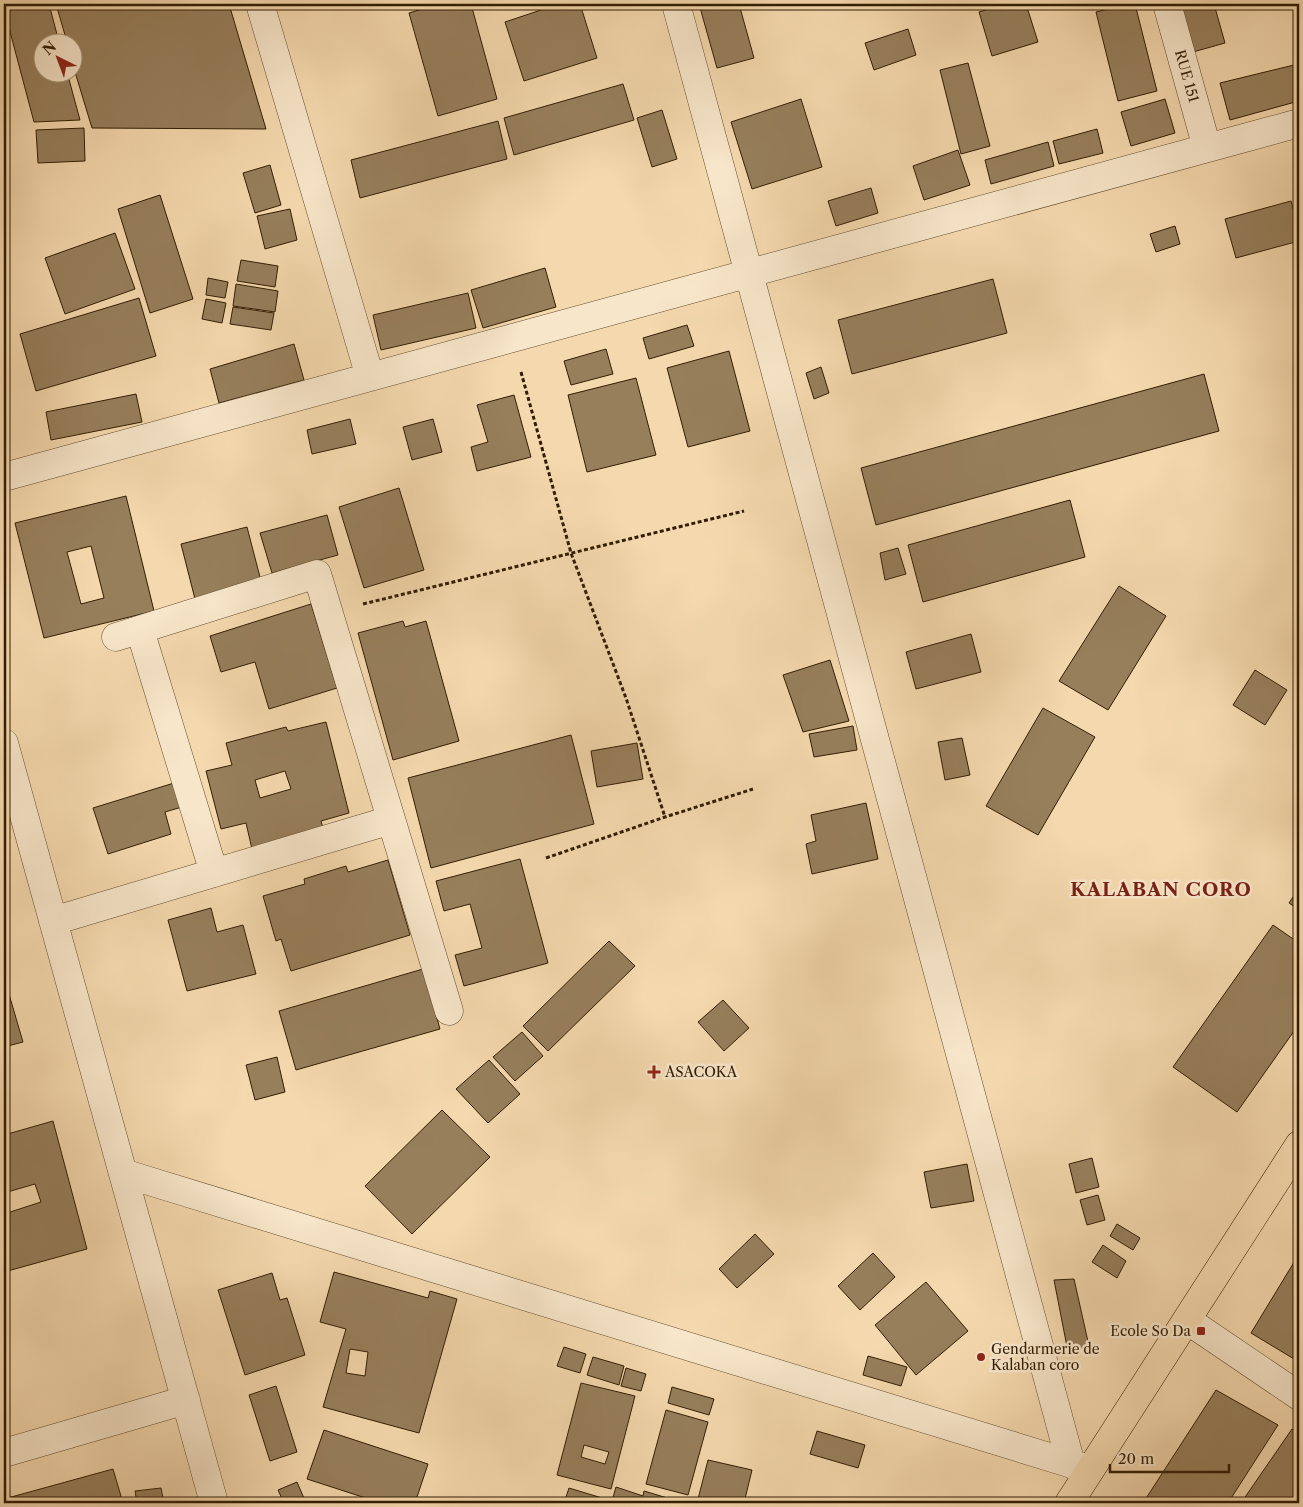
<svg xmlns="http://www.w3.org/2000/svg" width="1303" height="1507" font-family="'Libre Caslon Text',serif">
<style>
.building{fill:#977f5c;stroke:#321d03;fill-rule:evenodd}
.lines{fill:none;stroke-linecap:round;stroke-linejoin:round}
.minor-casing{stroke:#634c2e;stroke-width:29}
.major-casing{stroke:#321d03;stroke-width:29}
.path{stroke:#321d03;stroke-width:3;stroke-dasharray:4 2.5;stroke-linecap:butt}
.minor{stroke:#f8e6ca;stroke-width:28}
.major{stroke:#f5d9ae;stroke-width:28}
.poi-dot{fill:#8f2418;stroke:#f8e6ca;stroke-width:2}
.labels{text-anchor:middle;stroke-width:5;stroke-linejoin:round;paint-order:stroke}
.street-label{font-size:14px;fill:#321d03;stroke:#f8e6ca}
.poi-label{font-size:14px;fill:#321d03;stroke:#f8e6ca;text-anchor:start}
.district-label{font-size:19px;font-weight:bold;letter-spacing:1px;fill:#7a1f14;stroke:#f8e6ca}
</style>
<rect width="100%" height="100%" fill="#f5d9ae"/>
<filter id="stains"><feTurbulence type="fractalNoise" baseFrequency=".004" numOctaves="4"/><feColorMatrix values="0 0 0 0 .2 0 0 0 0 .09 0 0 0 0 .02 0 0 0 .5 -.17"/></filter>
<radialGradient id="worn" r=".72"><stop offset=".6" stop-color="#630" stop-opacity="0"/><stop offset="1" stop-color="#630" stop-opacity=".3"/></radialGradient>
<path class="building" d="M 4,4 L 49,4 L 59,42 L 42,42 L 42,72 L 67,72 L 80,120 L 34,122 L 4,9 Z
M 56,4 L 229,4 L 266,129 L 92,128 L 72,62 L 72,42 L 67,42 Z
M 439,4 L 471,4 L 497,99 L 438,116 L 409,13 Z
M 559,4 L 580,4 L 597,58 L 524,81 L 505,22 Z
M 699,4 L 739,4 L 754,58 L 717,68 Z
M 1005,4 L 1026,4 L 1038,42 L 992,56 L 979,12 Z
M 1128,4 L 1135,4 L 1157,91 L 1118,101 L 1096,12 Z
M 1180,4 L 1214,4 L 1225,43 L 1193,52 Z
M 908,29 L 916,55 L 874,70 L 865,43 Z
M 968,63 L 990,146 L 961,154 L 940,70 Z
M 1294,65 L 1299,86 L 1299,101 L 1230,120 L 1220,83 Z
M 623,84 L 634,120 L 514,155 L 504,118 Z
M 801,99 L 822,167 L 752,189 L 731,122 Z
M 1165,99 L 1175,133 L 1131,146 L 1121,112 Z
M 662,110 L 677,159 L 652,167 L 637,118 Z
M 498,121 L 507,159 L 360,198 L 351,160 Z
M 84,128 L 85,161 L 38,163 L 36,130 Z
M 1097,129 L 1103,153 L 1059,164 L 1053,141 Z
M 1048,142 L 1054,166 L 991,184 L 985,160 Z
M 958,150 L 970,185 L 924,200 L 913,166 Z
M 270,165 L 281,205 L 255,213 L 243,173 Z
M 871,188 L 878,213 L 836,226 L 828,201 Z
M 160,195 L 193,299 L 150,313 L 118,209 Z
M 1291,201 L 1299,231 L 1299,241 L 1236,258 L 1225,219 Z
M 290,209 L 297,240 L 265,249 L 257,216 Z
M 1175,226 L 1180,244 L 1156,252 L 1150,234 Z
M 115,233 L 135,289 L 65,314 L 45,258 Z
M 241,260 L 278,266 L 275,287 L 237,281 Z
M 545,268 L 556,307 L 483,328 L 471,290 Z
M 208,278 L 228,282 L 225,298 L 206,295 Z
M 993,279 L 1007,333 L 852,374 L 838,320 Z
M 236,284 L 278,291 L 275,312 L 233,306 Z
M 468,293 L 476,328 L 381,350 L 373,315 Z
M 139,298 L 156,356 L 36,391 L 20,334 Z
M 206,299 L 226,303 L 222,323 L 202,319 Z
M 233,307 L 274,313 L 271,330 L 230,324 Z
M 687,325 L 694,346 L 649,359 L 643,338 Z
M 294,344 L 304,380 L 219,403 L 210,369 Z
M 606,349 L 613,374 L 571,385 L 564,361 Z
M 729,351 L 750,431 L 688,447 L 667,368 Z
M 821,367 L 829,393 L 814,399 L 806,373 Z
M 1204,374 L 1219,431 L 876,525 L 861,468 Z
M 636,378 L 656,455 L 587,472 L 568,395 Z
M 136,394 L 142,422 L 51,440 L 46,412 Z
M 514,395 L 531,457 L 477,471 L 471,447 L 488,442 L 477,405 Z
M 350,419 L 356,444 L 312,454 L 307,430 Z
M 433,419 L 442,452 L 412,460 L 403,427 Z
M 399,488 L 424,570 L 364,588 L 339,507 Z
M 126,496 L 154,611 L 44,638 L 15,523 ZM 91,546 L 104,598 L 81,604 L 67,552 Z
M 1070,500 L 1085,557 L 923,602 L 908,545 Z
M 327,515 L 338,555 L 272,573 L 260,533 Z
M 247,527 L 261,581 L 195,599 L 181,544 Z
M 898,548 L 906,574 L 885,580 L 880,553 Z
M 1119,586 L 1166,616 L 1108,710 L 1059,681 Z
M 311,604 L 337,688 L 269,709 L 255,662 L 221,672 L 210,636 Z
M 403,621 L 405,627 L 426,621 L 459,741 L 393,760 L 358,633 Z
M 971,634 L 981,672 L 916,689 L 906,652 Z
M 830,660 L 849,721 L 803,732 L 783,675 Z
M 1255,670 L 1287,690 L 1265,725 L 1233,705 Z
M 1043,708 L 1095,737 L 1038,835 L 986,806 Z
M 326,722 L 349,813 L 321,821 L 324,831 L 252,849 L 246,823 L 221,829 L 206,771 L 232,765 L 226,743 L 286,727 L 288,731 ZM 285,771 L 291,789 L 260,798 L 255,780 Z
M 853,726 L 857,750 L 814,757 L 809,734 Z
M 571,735 L 594,824 L 431,868 L 408,778 Z
M 962,738 L 970,775 L 945,780 L 938,742 Z
M 637,743 L 643,779 L 597,787 L 591,751 Z
M 174,783 L 182,807 L 165,812 L 171,834 L 108,854 L 93,808 Z
M 866,803 L 878,859 L 812,874 L 806,844 L 816,841 L 811,815 Z
M 520,859 L 548,963 L 464,986 L 455,955 L 482,948 L 470,904 L 444,911 L 436,881 Z
M 388,860 L 410,935 L 291,971 L 281,939 L 276,941 L 263,896 L 305,884 L 304,879 L 346,866 L 348,872 Z
M 1299,888 L 1299,910 L 1289,903 Z
M 211,908 L 217,932 L 243,925 L 256,974 L 187,991 L 168,920 Z
M 1273,925 L 1299,943 L 1299,1024 L 1237,1112 L 1173,1067 Z
M 609,941 L 635,966 L 548,1051 L 523,1026 Z
M 423,969 L 440,1029 L 296,1070 L 279,1011 Z
M 4,977 L 23,1042 L 4,1047 Z
M 723,1000 L 749,1028 L 724,1051 L 698,1022 Z
M 522,1032 L 543,1056 L 515,1081 L 493,1057 Z
M 277,1057 L 285,1092 L 255,1100 L 246,1065 Z
M 489,1060 L 520,1094 L 488,1123 L 456,1089 Z
M 442,1110 L 490,1157 L 412,1234 L 365,1186 Z
M 53,1121 L 87,1249 L 4,1272 L 4,1214 L 41,1202 L 35,1184 L 4,1193 L 4,1135 Z
M 1092,1158 L 1099,1187 L 1076,1193 L 1069,1164 Z
M 967,1164 L 974,1201 L 931,1208 L 924,1172 Z
M 1098,1195 L 1105,1220 L 1087,1225 L 1080,1200 Z
M 1117,1224 L 1140,1238 L 1133,1250 L 1110,1236 Z
M 755,1234 L 774,1254 L 737,1288 L 719,1269 Z
M 1103,1245 L 1126,1261 L 1117,1278 L 1092,1262 Z
M 873,1253 L 895,1277 L 860,1310 L 838,1286 Z
M 1299,1254 L 1299,1362 L 1251,1333 Z
M 334,1272 L 428,1298 L 430,1291 L 457,1299 L 419,1433 L 323,1407 L 346,1329 L 320,1322 ZM 350,1349 L 368,1352 L 365,1376 L 346,1373 Z
M 272,1273 L 280,1300 L 287,1298 L 305,1355 L 245,1375 L 218,1290 Z
M 1074,1279 L 1089,1346 L 1068,1352 L 1054,1280 Z
M 926,1282 L 968,1331 L 916,1375 L 875,1325 Z
M 564,1347 L 586,1354 L 580,1373 L 557,1366 Z
M 868,1356 L 907,1367 L 901,1386 L 863,1375 Z
M 593,1357 L 624,1366 L 619,1385 L 587,1375 Z
M 626,1368 L 646,1374 L 641,1391 L 621,1386 Z
M 581,1383 L 635,1396 L 611,1489 L 557,1475 ZM 584,1445 L 609,1452 L 605,1464 L 581,1457 Z
M 276,1386 L 297,1452 L 270,1461 L 249,1395 Z
M 672,1387 L 714,1399 L 709,1415 L 668,1403 Z
M 1216,1390 L 1278,1425 L 1228,1503 L 1143,1503 Z
M 666,1410 L 708,1422 L 688,1495 L 646,1484 Z
M 1292,1429 L 1299,1434 L 1299,1503 L 1241,1503 Z
M 324,1430 L 428,1464 L 415,1503 L 381,1503 L 307,1479 Z
M 817,1431 L 865,1445 L 858,1468 L 810,1454 Z
M 708,1460 L 752,1470 L 744,1503 L 697,1503 Z
M 113,1469 L 123,1503 L 4,1503 L 4,1499 Z
M 297,1482 L 306,1503 L 284,1503 L 278,1490 Z
M 616,1487 L 643,1496 L 644,1491 L 684,1503 L 564,1503 L 569,1488 L 612,1501 Z
M 161,1488 L 164,1503 L 137,1503 L 135,1491 Z"/>
<g class="lines">
<defs>
<path id="minor" d="M 260,4 L 370,377
M 676,4 L 1071,1464
M 1167,4 L 1207,148
M 4,477 L 1299,123
M 140,630 L 214,873
M 116,637 L 317,574 L 449,1011
M 4,743 L 214,1503
M 53,921 L 391,820
M 123,1173 L 1085,1468
M 1187,1320 L 1299,1396
M 4,1453 L 186,1400"/>
<path id="major" d="M 1069,1503 L 1299,1145"/>
</defs>
<use href="#minor" class="minor-casing"/>
<use href="#major" class="major-casing"/>
<path class="path" d="M 521,372 L 571,553 L 626,698 L 665,817
M 363,604 L 744,511
M 546,858 L 665,817 L 753,789"/>
<use href="#minor" class="minor"/>
<use href="#major" class="major"/>
</g>
<g class="poi-dot">
<path d="M651.5 1064.5h5v5h5v5h-5v5h-5v-5h-5v-5h5z"/>
<rect x="1196" y="1326" width="10" height="10" rx="2.5"/>
<circle cx="981" cy="1357" r="5"/>
</g>
<g class="labels">
<g class="street-label">
<text transform="translate(1187 76) rotate(74)" y="5">RUE 151</text>
</g>
<g class="poi-label">
<text x="665" y="1077">ASACOKA</text>
<text x="1191" y="1336" text-anchor="end">Ecole So Da</text>
<text x="991" y="1354">Gendarmerie de<tspan x="991" dy="16">Kalaban coro</tspan></text>
</g>
<g class="district-label">
<text x="1161" y="896">KALABAN CORO</text>
</g>
</g>
<rect width="1303" height="1507" fill="none" stroke="#f5d9ae" stroke-width="20"/>
<rect x="5" y="5" width="1293" height="1497" fill="none" stroke="#321d03" stroke-width="2.5"/>
<rect x="10" y="10" width="1283" height="1487" fill="none" stroke="#321d03"/>
<g transform="translate(58 58) rotate(318)"><circle r="24" fill="#f8e6ca" stroke="#a9967a"/>
<path d="M0-4L9 19L0 12L-9 19Z" fill="#8f2418"/>
<text y="-8" font-size="14" font-weight="bold" text-anchor="middle" fill="#321d03">N</text>
</g>
<path d="M1110 1464v8h119v-8" fill="none" stroke="#321d03" stroke-width="2.5"/>
<text x="1118" y="1464" font-size="15" fill="#321d03" stroke="#f8e6ca" stroke-width="4" paint-order="stroke">20 m</text>
<rect width="100%" height="100%" filter="url(#stains)"/>
<rect width="100%" height="100%" fill="url(#worn)"/>
</svg>
